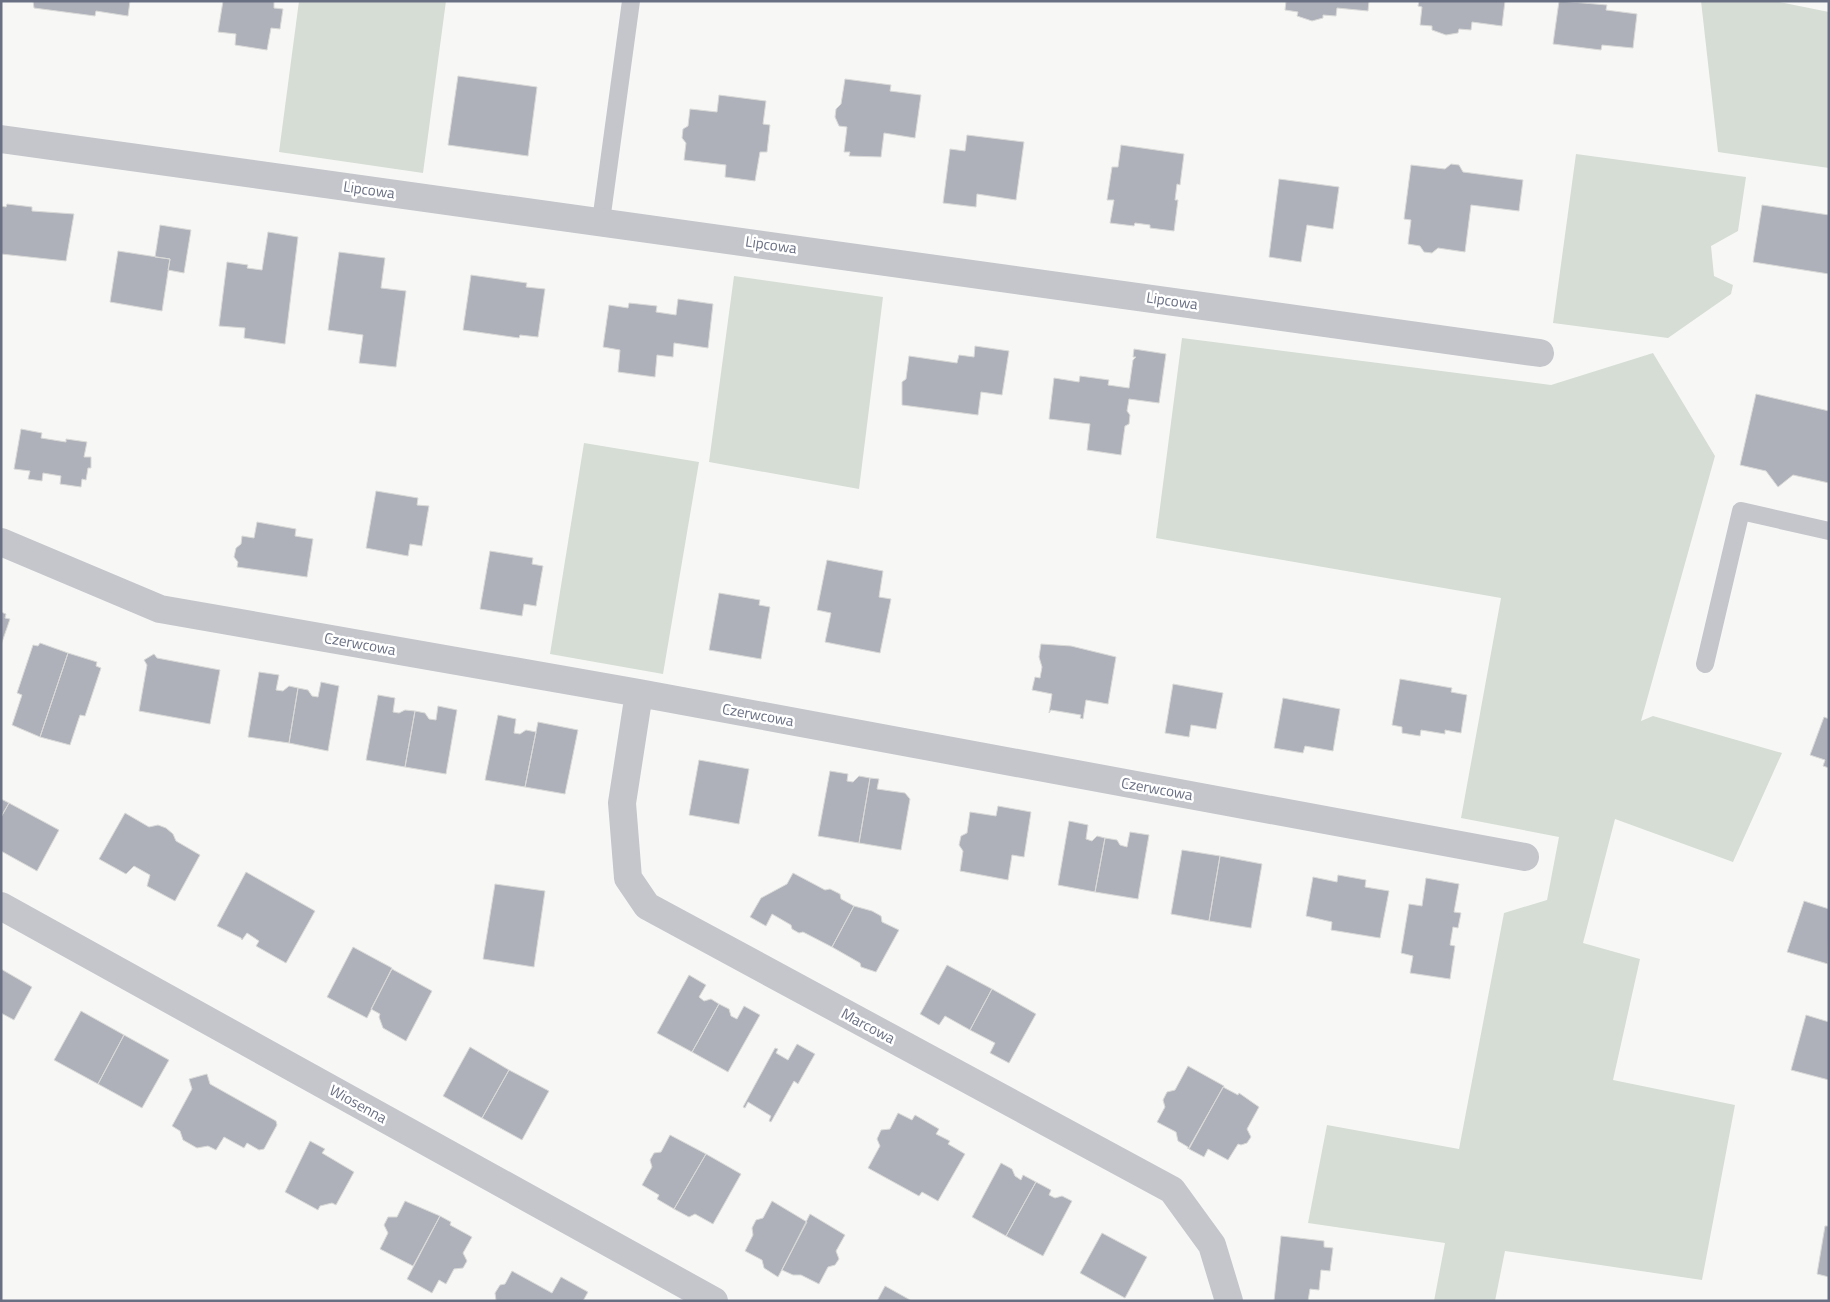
<svg xmlns="http://www.w3.org/2000/svg" width="1830" height="1302" font-family="'Titillium Web',sans-serif">
  <style>
    .green { fill: #d6ddd5 }
    .building { fill: #aeb1b9; stroke: #d9dad8 }
    .lines { fill: none; stroke-linecap: round; stroke-linejoin: round }
    .service { stroke: #c4c6cb; stroke-width: 18 }
    .minor { stroke: #c4c6cb; stroke-width: 28 }
    .labels { text-anchor: middle; stroke-width: 5; stroke-linejoin: round; paint-order: stroke }
    .street-label { font-size: 15px; fill: #6a7084; stroke: #fff }
  </style>
  <rect width="100%" height="100%" fill="#f7f8f6"/>
  <!-- green -->
  <path class="green" d="M 299,1 L 446,1 L 423,173 L 279,152 Z
    M 1701,1 L 1774,1 L 1829,12 L 1829,168 L 1718,152 Z
    M 1576,154 L 1746,177 L 1738,231 L 1711,246 L 1714,276 L 1733,285 L 1731,294 L 1668,338 L 1553,323 Z
    M 734,276 L 883,297 L 859,489 L 709,462 Z
    M 1182,338 L 1551,385 L 1653,353 L 1715,456 L 1641,721 L 1653,716 L 1782,753 L 1733,862 L 1615,819 L 1583,943 L 1640,959 L 1613,1080 L 1735,1105 L 1702,1280 L 1505,1251 L 1495,1301 L 1434,1301 L 1445,1243 L 1308,1223 L 1327,1125 L 1459,1149 L 1504,913 L 1547,900 L 1559,837 L 1461,818 L 1501,598 L 1156,538 Z
    M 584,443 L 699,462 L 663,674 L 550,654 Z"/>
  <!-- building -->
  <path class="building" d="M 33,1 L 130,1 L 128,16 L 96,11 L 95,16 L 34,8 Z
    M 223,1 L 274,1 L 274,8 L 283,9 L 280,29 L 271,28 L 267,50 L 235,45 L 236,34 L 218,32 Z
    M 1286,1 L 1369,1 L 1368,11 L 1337,8 L 1336,16 L 1323,15 L 1323,18 L 1312,21 L 1297,16 L 1298,12 L 1285,10 Z
    M 1419,1 L 1505,1 L 1502,26 L 1472,22 L 1471,30 L 1459,29 L 1458,33 L 1446,35 L 1432,30 L 1432,26 L 1420,25 L 1422,7 L 1418,6 Z
    M 1559,1 L 1607,5 L 1606,10 L 1637,14 L 1633,48 L 1602,45 L 1601,50 L 1553,44 Z
    M 458,76 L 537,87 L 528,156 L 448,145 Z
    M 845,79 L 891,85 L 890,91 L 921,95 L 915,138 L 884,133 L 881,157 L 849,156 L 850,152 L 844,152 L 847,127 L 839,126 L 835,117 L 836,109 L 841,104 Z
    M 719,95 L 766,101 L 763,124 L 770,125 L 767,152 L 760,152 L 755,181 L 725,177 L 726,165 L 684,160 L 686,143 L 682,138 L 683,129 L 688,126 L 690,109 L 717,112 Z
    M 967,135 L 1024,142 L 1016,200 L 977,194 L 976,207 L 943,203 L 950,149 L 965,151 Z
    M 1121,145 L 1184,154 L 1180,185 L 1177,184 L 1175,200 L 1178,200 L 1174,231 L 1150,228 L 1150,225 L 1135,223 L 1134,226 L 1110,223 L 1114,200 L 1107,200 L 1112,167 L 1118,167 Z
    M 1451,164 L 1459,165 L 1463,172 L 1523,180 L 1519,211 L 1471,205 L 1465,252 L 1438,248 L 1432,253 L 1424,252 L 1420,246 L 1408,244 L 1411,220 L 1404,219 L 1411,165 L 1445,169 Z
    M 1279,179 L 1339,187 L 1333,229 L 1307,225 L 1301,262 L 1269,257 Z
    M 7,204 L 32,207 L 32,211 L 74,214 L 66,261 L 1,254 L 1,206 L 6,207 Z
    M 1762,205 L 1829,215 L 1829,274 L 1753,262 Z
    M 160,225 L 191,230 L 184,273 L 168,270 L 170,259 L 155,257 Z
    M 268,232 L 298,237 L 285,344 L 244,338 L 245,328 L 219,326 L 227,262 L 248,265 L 247,268 L 262,270 Z
    M 118,251 L 170,259 L 162,311 L 110,302 Z
    M 339,252 L 385,258 L 381,288 L 406,291 L 396,367 L 359,363 L 363,335 L 328,330 Z
    M 471,275 L 527,283 L 526,287 L 545,289 L 538,337 L 520,335 L 519,338 L 463,330 Z
    M 678,299 L 713,304 L 708,348 L 674,343 L 673,357 L 657,355 L 655,377 L 618,372 L 620,350 L 603,347 L 609,305 L 628,308 L 629,303 L 657,306 L 656,312 L 676,315 Z
    M 975,346 L 1009,351 L 1002,395 L 981,392 L 978,415 L 902,405 L 902,382 L 906,379 L 909,356 L 957,363 L 959,355 L 974,357 Z
    M 1134,349 L 1166,354 L 1159,403 L 1129,399 L 1127,411 L 1130,415 L 1129,424 L 1125,426 L 1121,455 L 1087,450 L 1090,424 L 1049,419 L 1054,378 L 1079,382 L 1080,376 L 1109,380 L 1108,385 L 1129,388 L 1133,360 L 1136,357 L 1133,357 Z
    M 1756,394 L 1829,411 L 1829,483 L 1793,475 L 1778,487 L 1766,471 L 1740,465 Z
    M 21,429 L 42,433 L 41,438 L 66,442 L 66,439 L 87,442 L 84,457 L 91,457 L 91,468 L 88,468 L 86,480 L 82,479 L 81,487 L 60,484 L 61,476 L 43,473 L 42,481 L 28,479 L 30,471 L 14,469 Z
    M 376,491 L 418,498 L 417,505 L 429,506 L 422,546 L 410,544 L 408,556 L 366,548 Z
    M 257,522 L 296,529 L 295,536 L 313,539 L 307,577 L 237,567 L 238,562 L 234,557 L 236,548 L 241,544 L 242,536 L 254,538 Z
    M 490,551 L 533,558 L 532,564 L 543,566 L 536,606 L 524,604 L 522,616 L 480,609 Z
    M 827,560 L 883,571 L 879,597 L 891,599 L 880,653 L 825,642 L 831,613 L 817,610 Z
    M 719,593 L 760,600 L 759,605 L 770,607 L 761,659 L 709,650 Z
    M 1,612 L 6,614 L 5,618 L 10,619 L 1,645 Z
    M 40,643 L 68,653 L 40,737 L 12,725 L 22,695 L 17,693 L 33,645 L 38,646 Z
    M 1041,644 L 1071,646 L 1116,657 L 1108,704 L 1086,700 L 1083,719 L 1080,718 L 1081,715 L 1051,710 L 1049,713 L 1052,694 L 1032,690 L 1035,677 L 1040,678 L 1042,667 L 1039,657 Z
    M 68,653 L 97,662 L 96,666 L 101,668 L 85,716 L 80,715 L 70,745 L 40,737 Z
    M 154,654 L 157,658 L 220,670 L 210,724 L 139,711 L 147,665 L 144,660 Z
    M 259,672 L 279,675 L 276,690 L 283,691 L 289,686 L 298,688 L 289,743 L 248,737 Z
    M 1400,679 L 1452,688 L 1451,692 L 1467,695 L 1461,733 L 1445,730 L 1445,734 L 1421,730 L 1420,736 L 1402,733 L 1402,727 L 1392,725 Z
    M 321,682 L 339,686 L 328,751 L 289,743 L 298,688 L 308,690 L 312,696 L 318,697 Z
    M 1173,684 L 1223,693 L 1216,729 L 1191,725 L 1189,737 L 1165,733 Z
    M 378,695 L 395,698 L 393,712 L 399,713 L 405,710 L 415,711 L 405,767 L 366,760 Z
    M 1283,698 L 1340,709 L 1333,751 L 1305,746 L 1303,753 L 1274,748 Z
    M 438,706 L 457,710 L 446,774 L 405,767 L 415,711 L 425,713 L 429,719 L 436,720 Z
    M 498,715 L 516,719 L 514,733 L 520,734 L 526,730 L 536,732 L 525,787 L 485,780 Z
    M 1824,717 L 1829,719 L 1829,768 L 1823,766 L 1825,760 L 1810,755 Z
    M 538,722 L 578,730 L 565,794 L 525,787 Z
    M 699,760 L 749,769 L 739,824 L 689,815 Z
    M 830,771 L 848,774 L 847,781 L 853,782 L 859,776 L 870,778 L 859,843 L 818,836 Z
    M 870,778 L 879,779 L 877,789 L 905,793 L 910,799 L 901,850 L 859,843 Z
    M 1,799 L 9,803 L 1,817 Z
    M 9,803 L 59,830 L 37,871 L 1,851 L 1,817 Z
    M 998,806 L 1031,812 L 1024,857 L 1012,855 L 1008,880 L 960,871 L 963,851 L 959,845 L 961,836 L 967,833 L 970,812 L 996,816 Z
    M 125,813 L 149,827 L 158,825 L 166,828 L 173,834 L 176,841 L 200,855 L 175,901 L 147,886 L 150,875 L 134,866 L 126,874 L 99,859 Z
    M 1069,821 L 1088,825 L 1086,839 L 1092,841 L 1097,836 L 1105,838 L 1095,892 L 1058,885 Z
    M 1130,832 L 1149,835 L 1138,899 L 1095,892 L 1105,838 L 1117,840 L 1120,845 L 1127,847 Z
    M 1182,850 L 1220,856 L 1209,921 L 1171,914 Z
    M 1220,856 L 1262,864 L 1251,928 L 1209,921 Z
    M 246,872 L 315,911 L 286,963 L 256,946 L 259,941 L 247,933 L 242,940 L 241,938 L 217,926 Z
    M 793,873 L 825,890 L 830,889 L 840,894 L 841,899 L 854,906 L 832,947 L 803,932 L 799,933 L 792,929 L 791,925 L 772,914 L 766,926 L 750,917 L 761,898 L 787,884 Z
    M 1338,875 L 1366,880 L 1365,887 L 1389,891 L 1380,938 L 1331,930 L 1332,922 L 1306,916 L 1313,877 L 1337,882 Z
    M 1426,878 L 1459,884 L 1454,912 L 1461,913 L 1458,928 L 1453,927 L 1450,945 L 1455,946 L 1450,979 L 1410,973 L 1413,956 L 1401,953 L 1409,904 L 1422,906 Z
    M 495,884 L 545,891 L 534,967 L 483,959 Z
    M 1804,901 L 1829,909 L 1828,964 L 1787,952 Z
    M 854,906 L 872,911 L 881,916 L 882,922 L 899,930 L 876,972 L 861,967 L 860,963 L 832,947 Z
    M 353,947 L 392,968 L 367,1018 L 327,997 Z
    M 947,965 L 992,989 L 970,1030 L 945,1016 L 939,1025 L 920,1014 Z
    M 1,969 L 32,987 L 14,1020 L 1,1013 Z
    M 392,969 L 432,991 L 406,1041 L 383,1028 L 379,1017 L 380,1014 L 371,1009 Z
    M 689,975 L 706,985 L 699,997 L 704,1001 L 711,999 L 719,1004 L 692,1052 L 657,1033 Z
    M 992,989 L 1036,1014 L 1009,1063 L 990,1053 L 995,1043 L 970,1030 Z
    M 719,1004 L 729,1009 L 731,1016 L 737,1019 L 744,1006 L 760,1015 L 728,1072 L 692,1052 Z
    M 81,1011 L 124,1035 L 98,1084 L 54,1060 Z
    M 1806,1015 L 1829,1022 L 1829,1080 L 1791,1070 Z
    M 124,1035 L 169,1060 L 142,1108 L 98,1084 Z
    M 797,1044 L 815,1054 L 798,1084 L 794,1081 L 771,1122 L 769,1121 L 771,1116 L 748,1102 L 745,1108 L 743,1107 L 775,1048 L 778,1049 L 776,1053 L 788,1060 Z
    M 470,1047 L 509,1070 L 482,1118 L 443,1096 Z
    M 1188,1066 L 1224,1086 L 1188,1149 L 1188,1147 L 1178,1141 L 1176,1132 L 1157,1122 L 1165,1107 L 1163,1100 L 1167,1092 L 1175,1090 Z
    M 509,1070 L 549,1091 L 522,1140 L 482,1118 Z
    M 207,1074 L 210,1084 L 276,1121 L 277,1125 L 264,1149 L 259,1150 L 247,1143 L 244,1148 L 224,1137 L 216,1150 L 208,1146 L 197,1148 L 183,1140 L 180,1131 L 172,1126 L 192,1089 L 189,1079 Z
    M 1223,1087 L 1238,1095 L 1239,1093 L 1259,1107 L 1247,1129 L 1251,1137 L 1247,1143 L 1241,1145 L 1238,1144 L 1228,1160 L 1208,1149 L 1204,1157 L 1189,1149 Z
    M 898,1113 L 912,1120 L 915,1115 L 939,1129 L 936,1134 L 950,1141 L 948,1144 L 965,1154 L 938,1201 L 922,1192 L 919,1196 L 868,1168 L 880,1146 L 877,1139 L 881,1130 L 890,1129 Z
    M 670,1135 L 706,1154 L 674,1209 L 657,1199 L 659,1195 L 642,1185 L 652,1167 L 650,1160 L 654,1153 L 661,1152 Z
    M 310,1141 L 325,1149 L 322,1153 L 354,1172 L 336,1205 L 332,1203 L 320,1206 L 318,1210 L 285,1192 Z
    M 706,1154 L 741,1174 L 713,1224 L 695,1214 L 689,1217 L 674,1209 Z
    M 1001,1163 L 1012,1169 L 1015,1176 L 1021,1180 L 1023,1175 L 1036,1182 L 1006,1236 L 972,1217 Z
    M 1036,1182 L 1051,1190 L 1049,1195 L 1055,1198 L 1062,1196 L 1072,1201 L 1043,1256 L 1006,1236 Z
    M 405,1201 L 440,1216 L 413,1266 L 380,1249 L 388,1233 L 384,1225 L 388,1217 L 397,1217 Z
    M 772,1201 L 807,1222 L 778,1277 L 764,1268 L 762,1260 L 745,1251 L 753,1235 L 752,1228 L 756,1220 L 763,1218 Z
    M 810,1214 L 845,1235 L 836,1251 L 839,1259 L 835,1265 L 828,1267 L 819,1284 L 801,1275 L 793,1275 L 782,1270 Z
    M 440,1216 L 451,1222 L 450,1225 L 472,1237 L 463,1253 L 467,1261 L 463,1268 L 454,1269 L 446,1284 L 439,1280 L 432,1293 L 407,1279 Z
    M 1825,1226 L 1829,1226 L 1829,1277 L 1817,1274 Z
    M 1102,1233 L 1147,1257 L 1125,1298 L 1080,1273 Z
    M 1281,1236 L 1324,1241 L 1324,1247 L 1333,1248 L 1330,1271 L 1321,1270 L 1319,1290 L 1310,1289 L 1308,1301 L 1274,1301 Z
    M 512,1271 L 552,1293 L 561,1277 L 588,1292 L 583,1301 L 496,1301 L 495,1293 L 500,1285 L 505,1284 Z
    M 885,1286 L 912,1301 L 877,1301 Z"/>
  <g class="lines">
    <!-- service -->
    <path class="service" d="M 601,221 L 631,1
      M 1705,664 L 1741,511 L 1829,531"/>
    <!-- minor -->
    <path class="minor" d="M 1,139 L 1540,353
      M 1,542 L 160,609 L 639,693 L 1525,857
      M 639,693 L 622,803 L 628,878 L 647,906 L 1172,1190 L 1212,1245 L 1229,1301
      M 1,906 L 714,1301"/>
  </g>
  <g class="labels">
    <!-- street labels -->
    <g class="street-label">
      <text transform="translate(369 190) rotate(8)" y="5">Lipcowa</text>
      <text transform="translate(771 245) rotate(8)" y="5">Lipcowa</text>
      <text transform="translate(1172 301) rotate(8)" y="5">Lipcowa</text>
      <text transform="translate(360 644) rotate(10)" y="5">Czerwcowa</text>
      <text transform="translate(758 715) rotate(10)" y="5">Czerwcowa</text>
      <text transform="translate(1157 789) rotate(10)" y="5">Czerwcowa</text>
      <text transform="translate(868 1026) rotate(28)" y="5">Marcowa</text>
      <text transform="translate(358 1104) rotate(29)" y="5">Wiosenna</text>
    </g>
  </g>
  <!-- border -->
  <rect width="1830" height="1302" fill="none" stroke="#6a7084" stroke-width="5"/>
</svg>
